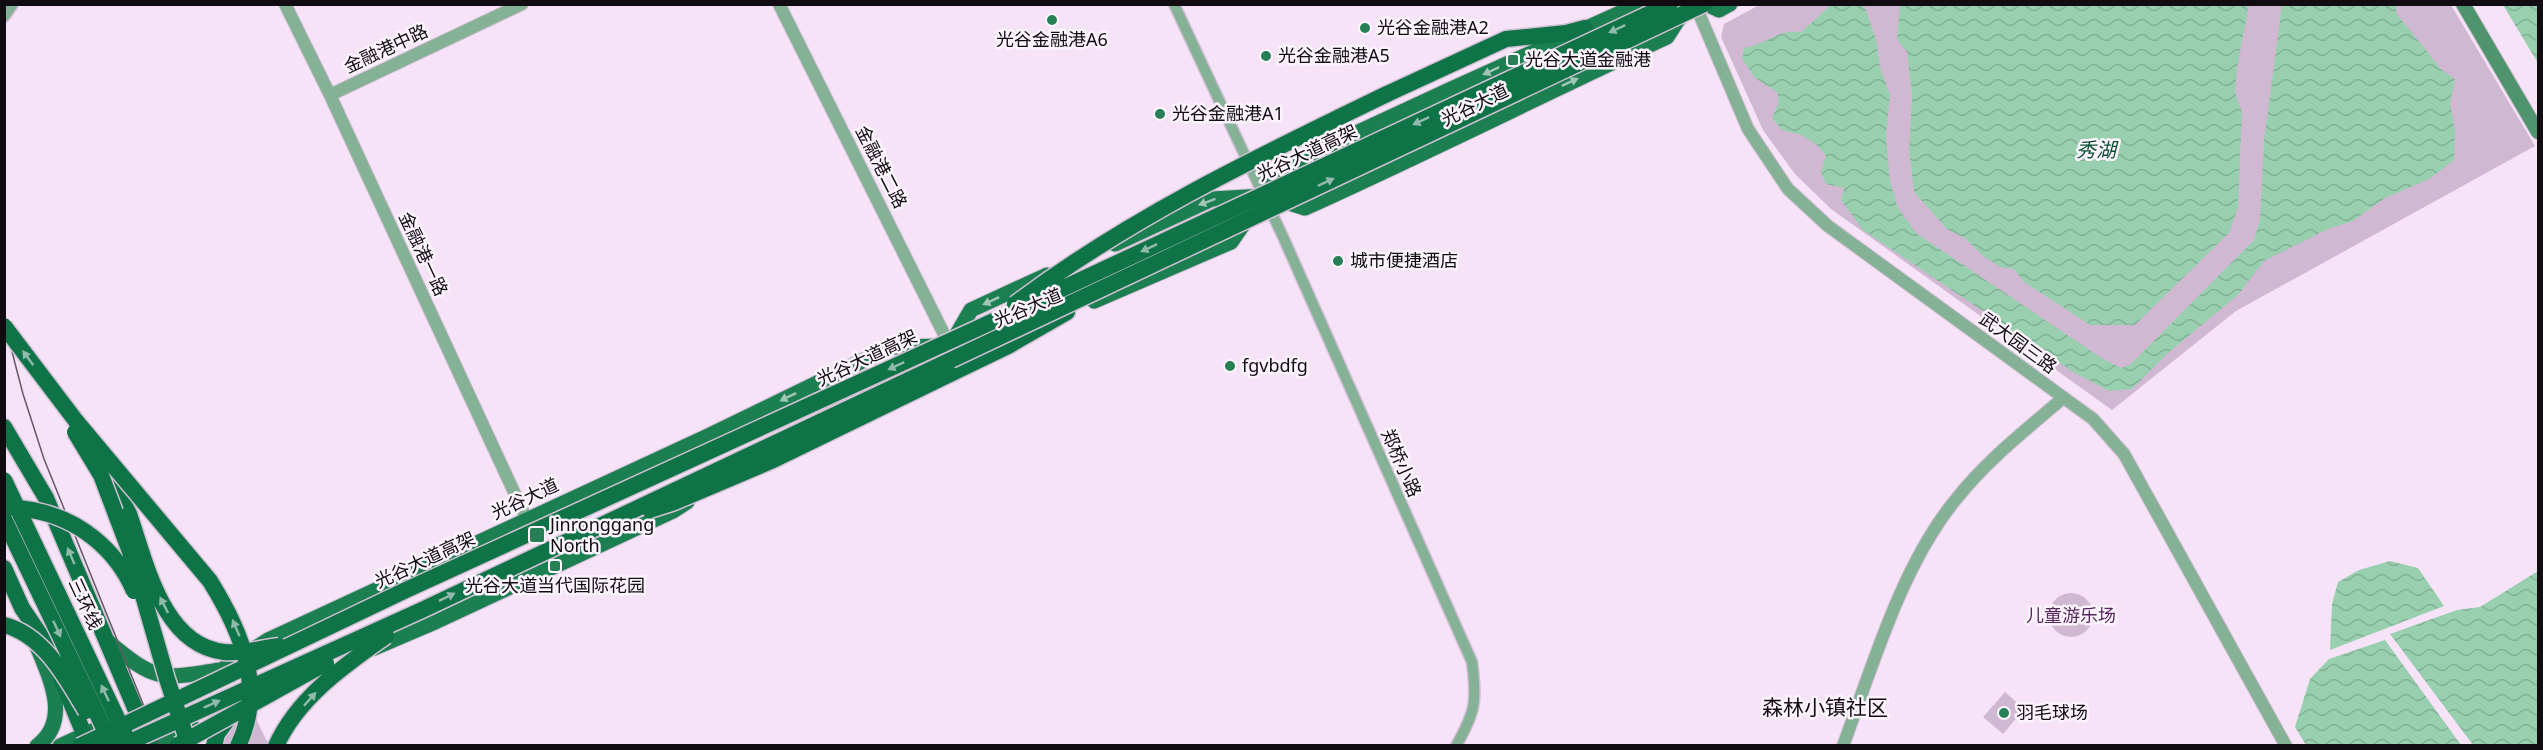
<svg xmlns="http://www.w3.org/2000/svg" width="2543" height="750" font-family="'Noto Sans','Noto Sans SC',sans-serif">
  <style>
    .park { fill: #d0b8d3 }
    .water { fill: url(#water-waves) }
    .lines { fill: none; stroke-linecap: round; stroke-linejoin: round }
    .minor-casing { stroke: #d1c0d3; stroke-width: 13 }
    .tertiary-casing { stroke: #d1c0d3; stroke-width: 14 }
    .secondary-casing { stroke: #d1c0d3; stroke-width: 16 }
    .primary-casing { stroke: #d1c0d3; stroke-width: 17 }
    .trunk-casing { stroke: #d1c0d3; stroke-width: 19 }
    .minor { stroke: #85b196; stroke-width: 10 }
    .tertiary { stroke: #85b196; stroke-width: 12 }
    .secondary { stroke: #50946e; stroke-width: 14 }
    .primary { stroke: #1b7f51; stroke-width: 15 }
    .trunk { stroke: #0e7448; stroke-width: 16 }
    .tram { stroke: #635965; stroke-width: 1.5 }
    .trunk-bridge-casing { stroke: #d1c0d3; stroke-width: 19; stroke-linecap: butt }
    .trunk-bridge { stroke: #0e7448; stroke-width: 16 }
    .oneway { fill: #91baac }
    .oneway2 { fill: #a2c5b8 }
    .poi-dot { fill: #278055; stroke: #fcf4fd; stroke-width: 2 }
    .labels { text-anchor: middle; stroke-width: 5; stroke-linejoin: round; paint-order: stroke }
    .poi-label { font-size: 18px; fill: #110b12; stroke: #fcf4fd; text-anchor: start }
    .street-label { font-size: 18px; fill: #110b12; stroke: #fcf4fd }
    .park-label { font-size: 18px; fill: #56275d; stroke: #fcf4fd }
    .water-label { font-size: 20px; font-style: italic; fill: #094e30; stroke: #fcf4fd }
    .quarter-label { font-size: 21px; fill: #110b12; stroke: #fcf4fd }
  </style>
  <defs>
    <pattern id="water-waves" width="16" height="10" patternUnits="userSpaceOnUse" patternTransform="scale(1.5)"><rect width="16" height="10" fill="#98cfae"/><path d="M0 5q4-4 8 0t8 0" fill="none" stroke="#82b095"/></pattern>
  </defs>
  <rect width="100%" height="100%" fill="#f6e3f8"/>
  <!-- park -->
  <path class="park" d="M 1761,4 L 2451,5 L 2535,146 L 2236,311 L 2112,410 L 1831,209 L 1795,174 L 1763,130 L 1721,37 L 1724,24 Z
    M2049 615a22 22 0 1 1 44 0a22 22 0 1 1-44 0Z
    M 2005,692 L 2024,709 L 2003,734 L 1983,717 Z
    M 252,711 L 269,745 L 220,746 L 222,734 Z"/>
  <!-- water -->
  <path class="water" d="M 1832,4 L 1861,5 L 1865,8 L 1876,39 L 1880,67 L 1890,95 L 1886,136 L 1890,181 L 1898,208 L 1916,233 L 2103,359 L 2121,368 L 2130,365 L 2254,240 L 2260,219 L 2264,141 L 2282,5 L 2396,5 L 2396,13 L 2442,70 L 2455,79 L 2450,103 L 2455,131 L 2454,160 L 2429,179 L 2385,198 L 2353,221 L 2328,229 L 2264,261 L 2238,295 L 2168,353 L 2132,389 L 2109,391 L 2073,372 L 1863,230 L 1841,200 L 1844,188 L 1826,184 L 1821,172 L 1826,156 L 1816,144 L 1801,135 L 1782,130 L 1772,118 L 1779,102 L 1777,92 L 1755,78 L 1742,59 L 1744,48 C 1767,45 1777,28 1801,32 Z
    M 1900,5 L 2249,5 L 2237,68 L 2235,92 L 2242,112 L 2238,207 L 2229,233 L 2135,325 L 2090,325 L 2024,282 L 2014,269 L 2000,267 L 1982,255 L 1966,239 L 1947,229 L 1914,192 L 1909,149 L 1912,96 L 1907,52 L 1897,39 Z
    M 2503,5 L 2538,5 L 2538,63 Z
    M 2390,561 L 2418,568 L 2444,606 L 2330,650 L 2332,604 L 2338,582 L 2359,570 Z
    M 2538,571 L 2538,744 L 2473,745 L 2390,634 L 2457,610 L 2480,607 Z
    M 2385,640 L 2461,745 L 2306,745 L 2295,727 L 2310,679 L 2329,659 Z"/>
  <g class="lines">
    <defs>
      <path id="minor" d="M 1174,4 L 1284,239 L 1472,662 C 1477,701 1476,711 1456,746
        M 4,17 L 13,4"/>
      <path id="tertiary" d="M 285,4 L 330,95 L 527,520
        M 779,4 L 950,346
        M 1695,4 L 1748,129 L 1788,189 L 1828,226 L 2093,419 L 2124,454 L 2286,746
        M 330,95 L 522,4
        M 1843,746 C 1873,665 1902,564 1957,498 C 1987,460 2027,429 2063,398"/>
      <path id="secondary" d="M 2463,4 L 2538,132"/>
      <path id="primary" d="M 1706,4 L 1719,10 L 1730,4
        M 1280,200 L 1305,208 C 1427,153 1546,93 1667,37 L 1683,12
        M 1115,244 L 1212,199 L 1264,196 L 1285,166 L 1449,90 L 1640,4
        M 1094,301 L 1231,242 L 1247,219
        M 106,640 C 158,684 162,679 226,669
        M 36,644 C 49,676 72,720 37,746
        M 374,648 L 435,622 L 673,511 L 687,502
        M 217,673 L 268,640 L 708,436 L 891,347 L 950,346 L 971,310 L 1047,275
        M 60,746 L 114,721
        M 152,746 L 193,728"/>
      <path id="trunk" d="M 1387,94 L 1506,39 L 1566,33 L 1585,28
        M 950,374 L 1008,346 L 1067,312
        M 4,427 L 46,498 L 151,746
        M 99,456 L 129,514
        M 4,568 L 22,608 L 45,642 L 51,655
        M 62,681 L 89,746
        M 214,746 L 217,734 L 231,715"/>
    </defs>
    <!-- minor casing -->
    <use href="#minor" class="minor-casing"/>
    <!-- tertiary casing -->
    <use href="#tertiary" class="tertiary-casing"/>
    <!-- secondary casing -->
    <use href="#secondary" class="secondary-casing"/>
    <!-- primary casing -->
    <use href="#primary" class="primary-casing"/>
    <!-- trunk casing -->
    <use href="#trunk" class="trunk-casing"/>
    <!-- minor -->
    <use href="#minor" class="minor"/>
    <!-- tertiary -->
    <use href="#tertiary" class="tertiary"/>
    <!-- secondary -->
    <use href="#secondary" class="secondary"/>
    <!-- primary -->
    <use href="#primary" class="primary"/>
    <!-- trunk -->
    <use href="#trunk" class="trunk"/>
    <!-- tram -->
    <path class="tram" d="M 4,321 L 23,394 L 44,459 L 160,746"/>
    <defs>
      <path id="trunk-bridge" d="M 1015,304 C 1129,218 1259,156 1387,94
        M 4,326 L 76,421 L 210,581 C 241,631 266,688 238,746
        M 75,432 L 101,475 L 132,557 L 167,679 L 189,746
        M 4,480 L 126,737
        M 4,507 C 14,506 23,509 32,510 C 78,518 116,549 134,591
        M 650,510 L 672,503 L 771,461 L 950,374
        M 129,514 C 146,562 162,645 224,652 C 242,654 262,648 279,646
        M 4,519 L 111,743
        M 4,625 C 44,635 66,678 86,711
        M 178,745 L 326,663
        M 80,746 L 406,590 L 987,324 L 1670,4
        M 121,746 L 422,610 L 1704,4
        M 276,746 C 298,697 344,666 386,636"/>
    </defs>
    <!-- trunk-bridge casing -->
    <use href="#trunk-bridge" class="trunk-bridge-casing"/>
    <!-- trunk-bridge -->
    <use href="#trunk-bridge" class="trunk-bridge"/>
  </g>
  <!-- one-way arrows -->
  <defs><path id="oneway-solid" d="M-6-.8H1V-3.2L6.5 0L1 3.2V.8H-6Z" transform="scale(1.5)"/></defs>
  <g class="oneway">
    <use href="#oneway-solid" transform="translate(1617 29) rotate(155)"/>
    <use href="#oneway-solid" transform="translate(1421 121) rotate(155)"/>
    <use href="#oneway-solid" transform="translate(1326 182) rotate(-25)"/>
    <use href="#oneway-solid" transform="translate(1149 248) rotate(155)"/>
    <use href="#oneway-solid" transform="translate(28 358) rotate(-126)"/>
    <use href="#oneway-solid" transform="translate(896 366) rotate(155)"/>
    <use href="#oneway-solid" transform="translate(71 556) rotate(-113)"/>
    <use href="#oneway-solid" transform="translate(447 597) rotate(-26)"/>
    <use href="#oneway-solid" transform="translate(164 605) rotate(-117)"/>
    <use href="#oneway-solid" transform="translate(236 628) rotate(-113)"/>
    <use href="#oneway-solid" transform="translate(57 629) rotate(65)"/>
    <use href="#oneway-solid" transform="translate(105 693) rotate(-115)"/>
    <use href="#oneway-solid" transform="translate(310 699) rotate(-48)"/>
    <use href="#oneway-solid" transform="translate(212 704) rotate(-24)"/>
  </g>
  <g class="oneway2">
    <use href="#oneway-solid" transform="translate(1491 71) rotate(155)"/>
    <use href="#oneway-solid" transform="translate(1570 82) rotate(-25)"/>
    <use href="#oneway-solid" transform="translate(1207 202) rotate(160)"/>
    <use href="#oneway-solid" transform="translate(991 301) rotate(155)"/>
    <use href="#oneway-solid" transform="translate(788 397) rotate(154)"/>
  </g>
  <!-- markers -->
  <g class="poi-dot">
    <circle cx="1052" cy="20" r="6"/>
    <circle cx="1365" cy="28" r="6"/>
    <circle cx="1266" cy="56" r="6"/>
    <rect x="1507" y="54" width="12" height="12" rx="3"/>
    <circle cx="1160" cy="114" r="6"/>
    <circle cx="1338" cy="261" r="6"/>
    <circle cx="1230" cy="366" r="6"/>
    <rect x="529" y="527" width="16" height="16" rx="3"/>
    <rect x="549" y="560" width="12" height="12" rx="3"/>
    <circle cx="2004" cy="713" r="6"/>
  </g>
  <g class="labels">
    <!-- poi labels -->
    <g class="poi-label">
      <text x="1377" y="34">光谷金融港A2</text>
      <text x="1052" y="46" text-anchor="middle">光谷金融港A6</text>
      <text x="1278" y="62">光谷金融港A5</text>
      <text x="1525" y="66">光谷大道金融港</text>
      <text x="1172" y="120">光谷金融港A1</text>
      <text x="1350" y="267">城市便捷酒店</text>
      <text x="1242" y="372">fgvbdfg</text>
      <text x="550" y="531">Jinronggang<tspan x="550" dy="21">North</tspan></text>
      <text x="555" y="592" text-anchor="middle">光谷大道当代国际花园</text>
      <text x="2016" y="719">羽毛球场</text>
    </g>
    <!-- street labels -->
    <g class="street-label">
      <text transform="translate(386 49) rotate(-25)" y="6">金融港中路</text>
      <text transform="translate(1475 105) rotate(-26)" y="6">光谷大道</text>
      <text transform="translate(1307 153) rotate(-25)" y="6">光谷大道高架</text>
      <text transform="translate(881 167) rotate(63)" y="6">金融港二路</text>
      <text transform="translate(423 254) rotate(65)" y="6">金融港一路</text>
      <text transform="translate(1028 308) rotate(-23)" y="6">光谷大道</text>
      <text transform="translate(2018 343) rotate(36)" y="6">武大园三路</text>
      <text transform="translate(867 358) rotate(-25)" y="6">光谷大道高架</text>
      <text transform="translate(1401 463) rotate(66)" y="6">郑桥小路</text>
      <text transform="translate(525 499) rotate(-25)" y="6">光谷大道</text>
      <text transform="translate(425 560) rotate(-25)" y="6">光谷大道高架</text>
      <text transform="translate(85 604) rotate(65)" y="6">三环线</text>
    </g>
    <!-- park labels -->
    <g class="park-label">
      <text x="2071" y="622">儿童游乐场</text>
    </g>
    <!-- water labels -->
    <g class="water-label">
      <text x="2096" y="157">秀湖</text>
    </g>
    <!-- quarter labels -->
    <g class="quarter-label">
      <text x="1825" y="715">森林小镇社区</text>
    </g>
  </g>
  <!-- border -->
  <rect width="2543" height="750" fill="none" stroke="#110b12" stroke-width="12"/>
</svg>
